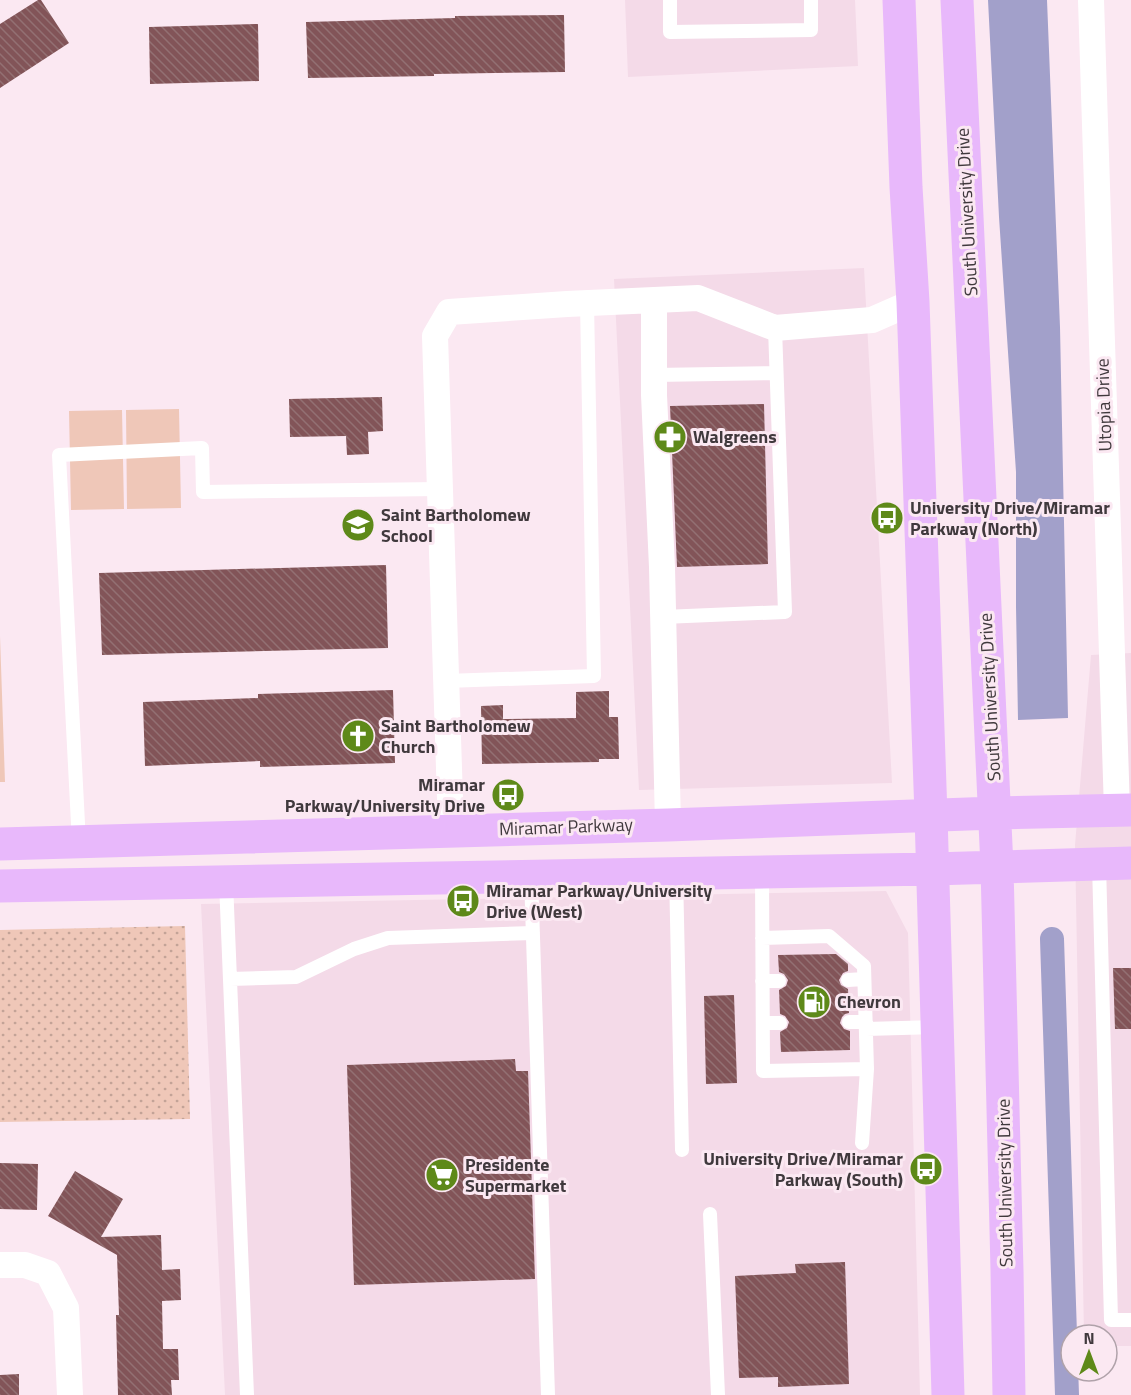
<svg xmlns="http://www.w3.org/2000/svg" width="1131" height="1395" font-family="'Titillium Web',sans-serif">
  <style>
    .built { fill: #f4dae8 }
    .green { fill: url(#green-dots) }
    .pitch { fill: #efc7b8 }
    .water { fill: #a2a0ca }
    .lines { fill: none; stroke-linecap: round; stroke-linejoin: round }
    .canal { stroke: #a2a0ca; stroke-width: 24 }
    .building { fill: url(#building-back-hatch) }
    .service { stroke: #fff; stroke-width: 14 }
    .minor { stroke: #fff; stroke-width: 26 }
    .primary { stroke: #e8b8fb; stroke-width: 33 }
    .labels { text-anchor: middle; stroke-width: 6; stroke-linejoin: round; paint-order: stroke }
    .street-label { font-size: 18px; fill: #40393d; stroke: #fbe8f2 }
    .poi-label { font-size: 18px; font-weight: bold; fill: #40393d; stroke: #fbe8f2; text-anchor: start }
  </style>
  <defs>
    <pattern id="green-dots" width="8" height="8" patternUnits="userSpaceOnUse" patternTransform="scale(1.5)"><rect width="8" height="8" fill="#efc7b8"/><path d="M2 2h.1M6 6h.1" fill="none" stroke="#c3a397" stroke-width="1.8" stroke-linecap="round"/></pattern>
    <pattern id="building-back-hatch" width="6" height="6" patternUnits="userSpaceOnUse" patternTransform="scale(1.5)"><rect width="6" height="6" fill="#825458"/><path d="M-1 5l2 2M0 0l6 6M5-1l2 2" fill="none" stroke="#937073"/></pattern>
  </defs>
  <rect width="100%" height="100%" fill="#fbe8f2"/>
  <!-- built -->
  <path class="built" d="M 625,0 L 855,0 L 858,66 L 628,77 Z
    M 864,268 L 892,783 L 639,790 L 614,279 Z
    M 1131,653 L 1131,1346 L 1107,1346 L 1107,1335 L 1084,1335 L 1075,845 L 1091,655 Z
    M 886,891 L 908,933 L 920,1395 L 225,1395 L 201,904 Z"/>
  <!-- green -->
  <path class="green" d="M 185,926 L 190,1119 L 0,1122 L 0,930 Z"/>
  <!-- pitch -->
  <path class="pitch" d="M 179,409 L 181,508 L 127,509 L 126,410 Z
    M 122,410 L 124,509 L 71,510 L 69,411 Z
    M 0,636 L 5,782 L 0,782 Z"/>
  <!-- water -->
  <path class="water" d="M 988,0 L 1047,0 L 1060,327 L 1068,718 L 1018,720 L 1016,607 L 1016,472 L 999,217 Z"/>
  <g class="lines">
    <!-- canal -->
    <path class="canal" d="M 1052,939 L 1067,1395"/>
  </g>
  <!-- building -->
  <path class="building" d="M 38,0 L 41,0 L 69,43 L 0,88 L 0,24 Z
    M 564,15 L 565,72 L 434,74 L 434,76 L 308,78 L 306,22 L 455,18 L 455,16 Z
    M 258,24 L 259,81 L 150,84 L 149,27 Z
    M 382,397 L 383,431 L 368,432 L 369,454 L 347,455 L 346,436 L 290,437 L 289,399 Z
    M 764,404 L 768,564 L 677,567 L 670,406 Z
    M 386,565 L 388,648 L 102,655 L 99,573 Z
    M 393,690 L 395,763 L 260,767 L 260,761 L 145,766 L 143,702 L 258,698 L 258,694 Z
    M 609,691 L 609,717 L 618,717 L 619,759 L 599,759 L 599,762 L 482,764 L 481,706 L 503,705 L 503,719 L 576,718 L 576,692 Z
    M 836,954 L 848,964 L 848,971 L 843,973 L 839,980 L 841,985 L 848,989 L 849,1013 L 845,1014 L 842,1017 L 840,1023 L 844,1029 L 850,1031 L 850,1050 L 781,1052 L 780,1032 L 787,1028 L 789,1022 L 785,1016 L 780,1014 L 779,990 L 786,986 L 788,980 L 784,974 L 779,972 L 778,955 Z
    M 1113,968 L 1131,968 L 1131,1029 L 1115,1029 Z
    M 734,995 L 737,1083 L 706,1084 L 704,996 Z
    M 515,1059 L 516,1071 L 528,1071 L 535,1279 L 354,1285 L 347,1065 Z
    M 0,1163 L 38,1164 L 37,1210 L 0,1209 Z
    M 75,1171 L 123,1199 L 101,1237 L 161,1235 L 162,1270 L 180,1269 L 181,1300 L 162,1301 L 163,1349 L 178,1349 L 179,1380 L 171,1380 L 172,1395 L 118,1395 L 116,1315 L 119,1315 L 117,1255 L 48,1216 Z
    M 845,1262 L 849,1384 L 778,1387 L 778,1377 L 739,1378 L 735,1276 L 796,1273 L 795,1264 Z
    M 19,1374 L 19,1395 L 0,1395 L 0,1375 Z"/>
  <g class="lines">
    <!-- service -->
    <path class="service" d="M 670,0 L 670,32 L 811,30 L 811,0
      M 654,375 L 776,373
      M 663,617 L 785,612 L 775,328
      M 446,681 L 594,676 L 587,303
      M 79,843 L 59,455 L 202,448 L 203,492 L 440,489
      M 1099,864 L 1111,1320 L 1131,1320
      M 762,872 L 763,1071 L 867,1069
      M 676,873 L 682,1150
      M 531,876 L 548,1395
      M 226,882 L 247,1395
      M 762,938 L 829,936 L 864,966 L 867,1069 L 862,1143
      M 230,979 L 296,977 L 354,949 L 388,938 L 533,933
      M 848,980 L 864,979
      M 762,981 L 779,981
      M 849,1022 L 866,1022
      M 763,1023 L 780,1023
      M 866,1029 L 937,1027
      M 710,1214 L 718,1395"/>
    <!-- minor -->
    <path class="minor" d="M 1091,0 L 1117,810
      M 654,300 L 654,395 L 662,567 L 668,825
      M 451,830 L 435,336 L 449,312 L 567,304 L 698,298 L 775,328 L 872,320 L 913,302
      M 0,1265 L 25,1265 L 48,1273 L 66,1308 L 70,1395"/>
    <!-- primary -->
    <path class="primary" d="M 899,0 L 906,187 L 913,302 L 931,815 L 948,1395
      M 957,0 L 997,867 L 1007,1270 L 1009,1395
      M 0,844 L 668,825 L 995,813 L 1131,810
      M 0,886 L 932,869 L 1131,863"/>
  </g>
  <!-- icons -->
  <defs>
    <symbol id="pharmacy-disc" viewBox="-11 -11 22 22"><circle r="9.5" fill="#5e8919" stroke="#fbe8f2"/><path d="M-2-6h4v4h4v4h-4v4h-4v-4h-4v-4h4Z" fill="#fff"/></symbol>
    <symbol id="bus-disc" viewBox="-11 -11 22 22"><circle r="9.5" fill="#5e8919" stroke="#fbe8f2"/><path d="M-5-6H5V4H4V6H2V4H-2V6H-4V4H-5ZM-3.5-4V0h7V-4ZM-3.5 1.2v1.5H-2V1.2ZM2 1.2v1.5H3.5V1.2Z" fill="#fff"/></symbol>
    <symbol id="school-disc" viewBox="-11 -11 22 22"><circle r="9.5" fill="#5e8919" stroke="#fbe8f2"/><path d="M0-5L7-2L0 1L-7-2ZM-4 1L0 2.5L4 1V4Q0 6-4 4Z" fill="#fff"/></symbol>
    <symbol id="church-disc" viewBox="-11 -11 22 22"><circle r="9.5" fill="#5e8919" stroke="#fbe8f2"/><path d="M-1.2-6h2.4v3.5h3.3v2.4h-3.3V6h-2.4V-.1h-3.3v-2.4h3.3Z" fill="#fff"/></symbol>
    <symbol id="fuel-disc" viewBox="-11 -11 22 22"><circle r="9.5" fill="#5e8919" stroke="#fbe8f2"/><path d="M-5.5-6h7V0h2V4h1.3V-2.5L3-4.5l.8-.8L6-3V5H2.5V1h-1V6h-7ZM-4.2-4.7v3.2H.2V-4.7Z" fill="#fff"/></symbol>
    <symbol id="supermarket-disc" viewBox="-11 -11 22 22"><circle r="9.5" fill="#5e8919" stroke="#fbe8f2"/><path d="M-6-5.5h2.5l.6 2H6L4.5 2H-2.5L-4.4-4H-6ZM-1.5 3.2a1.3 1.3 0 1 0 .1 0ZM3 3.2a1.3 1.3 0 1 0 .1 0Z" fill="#fff"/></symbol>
  </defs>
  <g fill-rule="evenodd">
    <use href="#pharmacy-disc" x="651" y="418" width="38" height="38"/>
    <use href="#bus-disc" x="868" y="499" width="38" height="38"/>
    <use href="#school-disc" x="339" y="506" width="38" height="38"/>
    <use href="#church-disc" x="339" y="717" width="38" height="38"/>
    <use href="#bus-disc" x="489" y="776" width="38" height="38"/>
    <use href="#bus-disc" x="444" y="882" width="38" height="38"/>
    <use href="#fuel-disc" x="795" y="983" width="38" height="38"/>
    <use href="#bus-disc" x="907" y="1150" width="38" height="38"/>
    <use href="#supermarket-disc" x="423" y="1156" width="38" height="38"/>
  </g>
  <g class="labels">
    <!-- street labels -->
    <g class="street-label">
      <text transform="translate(967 212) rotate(-93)" y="6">South University Drive</text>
      <text transform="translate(1104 405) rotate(-92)" y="6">Utopia Drive</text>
      <text transform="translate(990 697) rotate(-93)" y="6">South University Drive</text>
      <text transform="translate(566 827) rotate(-2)" y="6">Miramar Parkway</text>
      <text transform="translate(1005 1183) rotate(-91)" y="6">South University Drive</text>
    </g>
    <!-- poi labels -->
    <g class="poi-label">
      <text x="693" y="443">Walgreens</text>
      <text x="910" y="514">University Drive/Miramar<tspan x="910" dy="21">Parkway (North)</tspan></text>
      <text x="381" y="521">Saint Bartholomew<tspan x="381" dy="21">School</tspan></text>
      <text x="381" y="732">Saint Bartholomew<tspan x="381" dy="21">Church</tspan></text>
      <text x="485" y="791" text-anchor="end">Miramar<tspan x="485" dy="21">Parkway/University Drive</tspan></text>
      <text x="486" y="897">Miramar Parkway/University<tspan x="486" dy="21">Drive (West)</tspan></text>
      <text x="837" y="1008">Chevron</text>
      <text x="903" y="1165" text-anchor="end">University Drive/Miramar<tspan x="903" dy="21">Parkway (South)</tspan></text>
      <text x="465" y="1171">Presidente<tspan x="465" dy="21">Supermarket</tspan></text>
    </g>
  </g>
  <!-- north arrow -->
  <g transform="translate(1089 1353)"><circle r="28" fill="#fbe8f2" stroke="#b0a2aa" stroke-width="1.5"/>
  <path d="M0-4.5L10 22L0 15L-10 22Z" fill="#5e8919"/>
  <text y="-9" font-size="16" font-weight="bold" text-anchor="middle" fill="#40393d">N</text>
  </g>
</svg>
